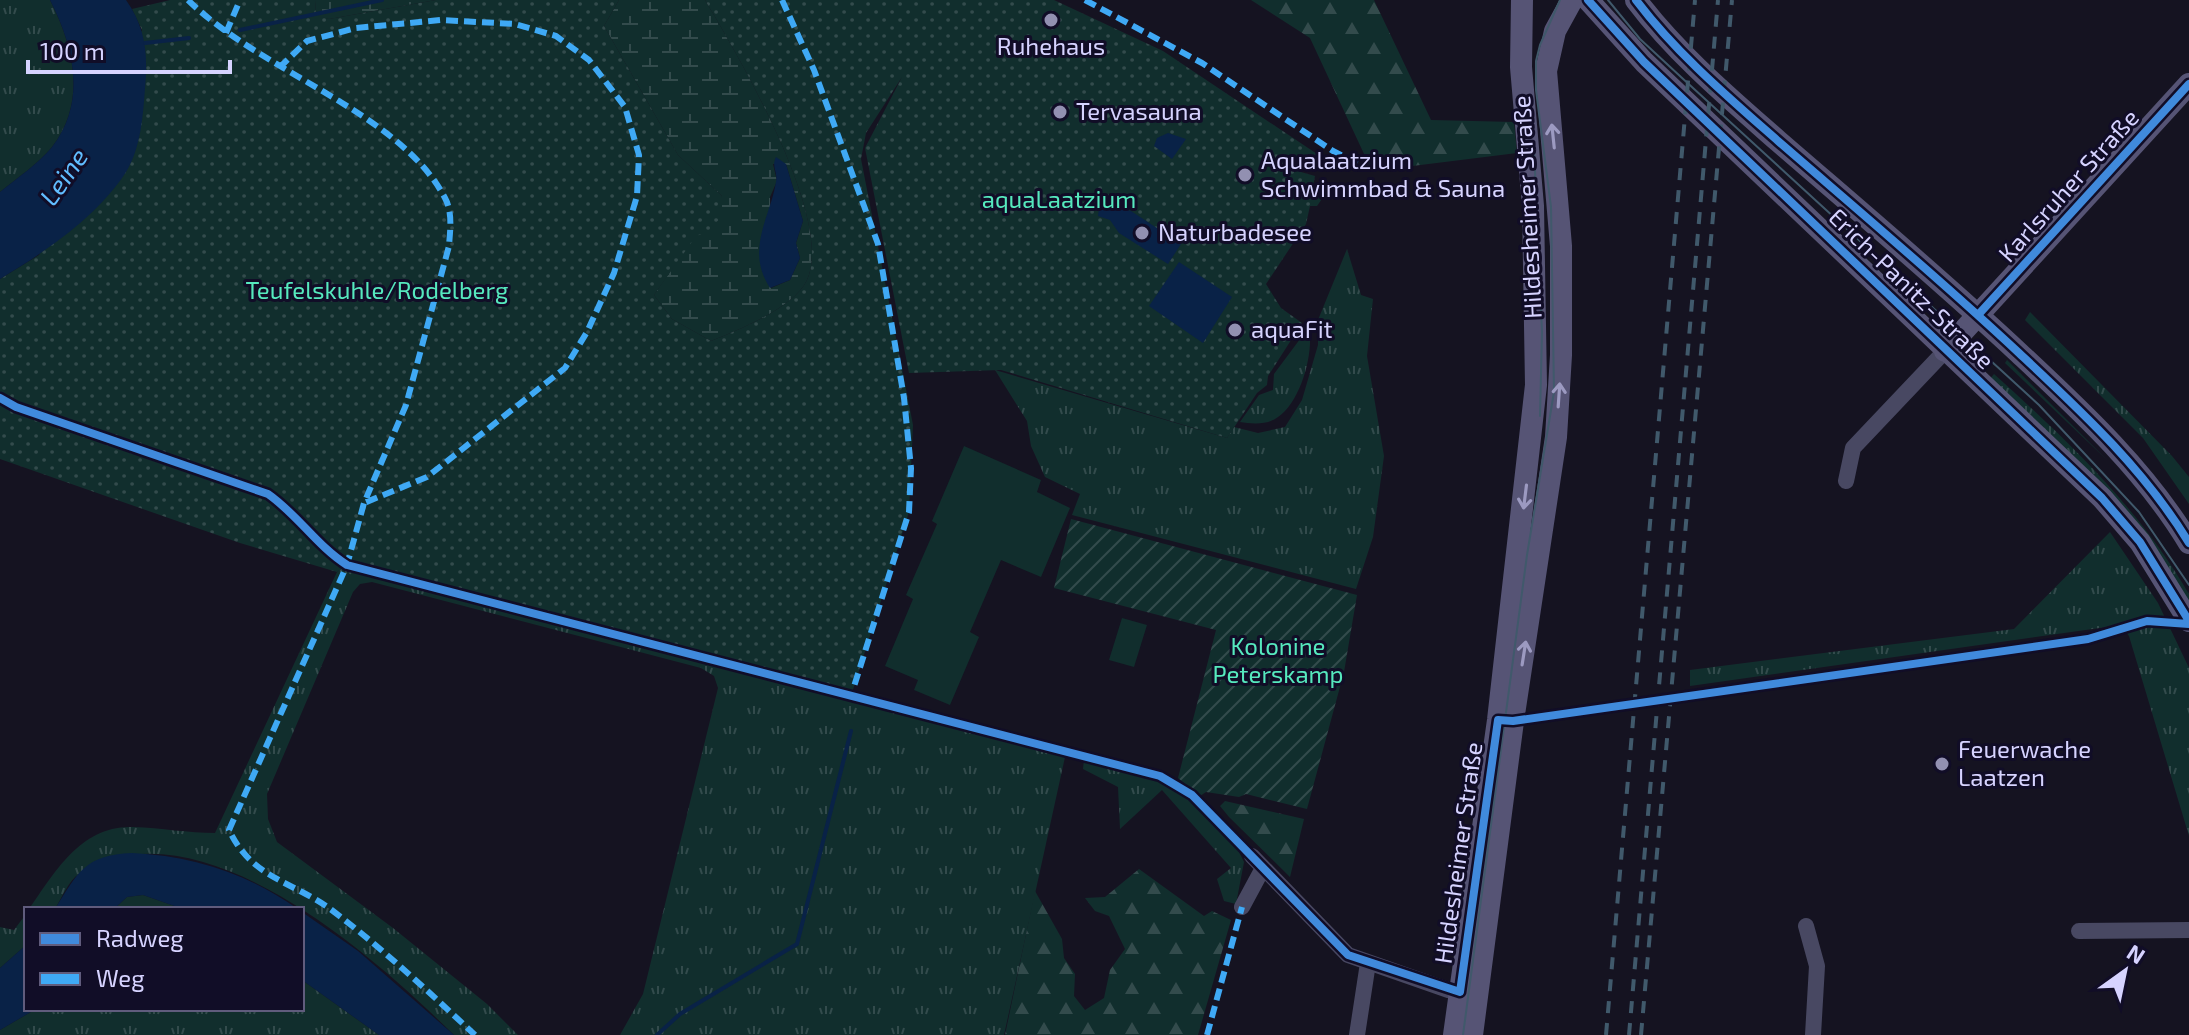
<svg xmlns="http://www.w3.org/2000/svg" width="2189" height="1035" font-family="'Exo 2',sans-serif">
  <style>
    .grass { fill: url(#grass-tufts) }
    .forest { fill: url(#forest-firs) }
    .wetland { fill: url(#wetland-marsh); fill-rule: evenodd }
    .park { fill: url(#park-dots) }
    .garden { fill: url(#garden-furrows) }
    .pitch { fill: #112e2d }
    .water { fill: #092247 }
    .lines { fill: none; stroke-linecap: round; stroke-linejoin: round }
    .stream { stroke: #092247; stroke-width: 4 }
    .street { stroke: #484862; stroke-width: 16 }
    .secondary { stroke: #565475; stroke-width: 22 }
    .tram { stroke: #40596b; stroke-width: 2 }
    .rail { stroke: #40596b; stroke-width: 4; stroke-dasharray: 12 10; stroke-linecap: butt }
    .quiet { stroke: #3fa9f5; stroke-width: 6; stroke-dasharray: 12 6; stroke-linecap: butt }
    .cycleway-casing { stroke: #110d27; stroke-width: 13 }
    .cycleway { stroke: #408adc; stroke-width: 8 }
    .oneway { stroke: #9c9ac1 }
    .poi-dot { fill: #9290b1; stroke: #110d27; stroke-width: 3 }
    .labels { text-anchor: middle; stroke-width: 6; stroke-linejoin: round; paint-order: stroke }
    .poi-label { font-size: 24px; fill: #d6d3ff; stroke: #110d27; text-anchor: start }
    .street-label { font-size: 24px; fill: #d6d3ff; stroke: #110d27 }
    .park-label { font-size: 24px; fill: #56e9be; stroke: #110d27 }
    .water-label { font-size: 26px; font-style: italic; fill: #61bdff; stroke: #110d27 }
  </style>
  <defs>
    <pattern id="grass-tufts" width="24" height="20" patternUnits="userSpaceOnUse" patternTransform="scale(2)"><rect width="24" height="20" fill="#112e2d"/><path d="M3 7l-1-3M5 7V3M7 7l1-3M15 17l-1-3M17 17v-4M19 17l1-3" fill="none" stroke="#334b4c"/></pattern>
    <pattern id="forest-firs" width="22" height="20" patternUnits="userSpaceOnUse" patternTransform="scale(2)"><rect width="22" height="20" fill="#112e2d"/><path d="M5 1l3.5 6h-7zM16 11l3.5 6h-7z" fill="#334b4c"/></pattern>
    <pattern id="wetland-marsh" width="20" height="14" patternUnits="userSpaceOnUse" patternTransform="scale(2)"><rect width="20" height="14" fill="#112e2d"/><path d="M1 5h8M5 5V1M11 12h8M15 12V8" fill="none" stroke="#334b4c"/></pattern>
    <pattern id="park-dots" width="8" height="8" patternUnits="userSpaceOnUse" patternTransform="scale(2)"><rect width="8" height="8" fill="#112e2d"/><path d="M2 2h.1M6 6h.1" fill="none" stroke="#334b4c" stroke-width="1.8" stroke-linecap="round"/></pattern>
    <pattern id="garden-furrows" width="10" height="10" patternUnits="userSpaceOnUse" patternTransform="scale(2)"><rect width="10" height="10" fill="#112e2d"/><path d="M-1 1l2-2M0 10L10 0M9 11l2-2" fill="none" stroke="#334b4c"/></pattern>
  </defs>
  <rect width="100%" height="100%" fill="#151321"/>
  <!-- grass -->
  <path class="grass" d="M 0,0 L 50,0 C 74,47 87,102 52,147 C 38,164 17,178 0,192 Z
    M 1347,249 L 1361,295 L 1373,299 L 1367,356 L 1384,456 L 1373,537 L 1356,589 L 1072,515 L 1080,494 L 1045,477 L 1031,446 L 1027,421 L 995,370 L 1227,438 L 1234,427 L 1258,433 L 1285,427 L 1302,400 L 1318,345 L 1318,320 Z
    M 2030,312 L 2172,456 L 2189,477 L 2189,504 L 2143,438 L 2025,320 Z
    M 1309,327 C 1314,353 1301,401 1278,417 C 1267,425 1253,424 1240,422 L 1259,395 L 1273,390 L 1274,374 Z
    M 2007,360 L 2107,460 L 2005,363 Z
    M 1994,374 C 2068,441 2138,507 2189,594 L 2189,604 L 1988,381 Z
    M 2110,532 L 2158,603 L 2189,668 L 2189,836 L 2129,636 L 2121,625 L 1690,686 L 1690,670 L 2014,629 Z
    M 347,565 L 724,668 L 1065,757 L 1004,1035 L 620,1035 L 643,994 L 718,688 L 714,676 L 701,668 L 372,582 L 360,584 L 353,592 L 267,794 L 268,819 L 277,842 L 393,928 L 487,1004 L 518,1035 L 454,1035 C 374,956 197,798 79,874 C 69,880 61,899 55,909 L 29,909 C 55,872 81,825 133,827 C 161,828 188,833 215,833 L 337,572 Z
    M 1084,760 L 1161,782 L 1188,798 L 1238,850 L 1244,862 L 1236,904 L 1224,901 L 1217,879 L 1231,868 L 1162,790 L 1120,829 L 1118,787 L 1083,769 Z
    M 143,895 L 183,909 L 114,909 L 127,897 Z
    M 26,914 L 26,945 L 0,968 L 0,927 L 14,930 Z
    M 302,980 L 379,1035 L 0,1035 L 0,1030 L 36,1009 L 302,1009 Z"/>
  <!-- forest -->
  <path class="forest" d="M 1251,0 L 1374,0 L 1431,120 L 1514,122 L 1517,153 L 1372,171 L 1310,38 Z
    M 1225,801 L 1304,819 L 1290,877 L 1229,817 L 1220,806 Z
    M 1139,869 L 1204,916 L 1212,911 L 1231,920 L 1198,1035 L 1005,1035 L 1035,891 L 1062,939 L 1064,958 L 1075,974 L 1074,996 L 1085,1010 L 1104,998 L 1110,970 L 1125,949 L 1109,916 L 1095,911 L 1085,898 L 1105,897 Z"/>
  <!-- wetland -->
  <path class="wetland" d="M 315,0 L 436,0 L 329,19 L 316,16 Z
    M 619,0 L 705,0 C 738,55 835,220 807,280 C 794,308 738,330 711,341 L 672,319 L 654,295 L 722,196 L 678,155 L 604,26 ZM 773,164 L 786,164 L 803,221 L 796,243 L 800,258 L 790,280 L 771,288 L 770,197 L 777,181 Z"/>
  <!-- park -->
  <path class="park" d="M 170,0 L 315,0 L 316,15 L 329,19 L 436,0 L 619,0 L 604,26 L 678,155 L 722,196 L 716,229 L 696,236 L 654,295 L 672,319 L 711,341 C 738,330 794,308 807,280 C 835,220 738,55 705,0 L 1054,0 L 1163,51 L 1329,162 L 1321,172 L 1306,163 L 1301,172 L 1315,176 L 1312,191 L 1326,193 L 1317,206 L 1310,206 L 1306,224 L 1266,284 L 1281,308 L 1302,323 L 1268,376 L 1267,385 L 1257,393 L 1227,438 L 1001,370 L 909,373 L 865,148 L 902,77 L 866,133 L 861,159 L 913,425 L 909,512 L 851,696 L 347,565 L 337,572 L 240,543 L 0,459 L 0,279 L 39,255 L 142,30 L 132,9 Z"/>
  <!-- garden -->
  <path class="garden" d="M 1071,519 L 1357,595 L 1344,672 L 1307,809 L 1246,794 L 1239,797 L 1206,792 L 1200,796 L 1178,778 L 1216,630 L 1054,588 Z"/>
  <!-- pitch -->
  <path class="pitch" d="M 964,446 L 1041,480 L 1037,492 L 1070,508 L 1041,577 L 1001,560 L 970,632 L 979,637 L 950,705 L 914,690 L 918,680 L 885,666 L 913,599 L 906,595 L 937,524 L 932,521 Z
    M 1122,618 L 1147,625 L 1134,667 L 1109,660 Z"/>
  <!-- water -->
  <path class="water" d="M 50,0 L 126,0 C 146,28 148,55 145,88 C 143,115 141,148 126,172 C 97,217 45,252 0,279 L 0,192 C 17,178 38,164 52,147 C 87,102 74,47 50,0 Z
    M 1168,133 L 1186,139 L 1172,159 L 1154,146 L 1157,138 Z
    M 776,157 L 786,164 L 803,221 L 796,243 L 800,258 L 790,280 L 770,288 C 745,250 770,218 776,182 C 778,172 771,167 776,157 Z
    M 1100,203 L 1131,211 L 1181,244 L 1168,264 L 1119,233 L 1110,220 L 1098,216 Z
    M 1179,262 L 1232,297 L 1203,343 L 1149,306 Z
    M 132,853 C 194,856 246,873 298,909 L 183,909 L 143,895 L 127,897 L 114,909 L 55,909 C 78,872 85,855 132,853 Z
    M 302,912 L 358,951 L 454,1035 L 379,1035 L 302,980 Z
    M 26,945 L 26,1009 L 36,1009 L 0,1030 L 0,968 Z"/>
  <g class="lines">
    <!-- stream -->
    <path class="stream" d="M 240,30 L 382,0
      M 145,43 L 189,38
      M 657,1035 L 680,1014 L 797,944 L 851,731"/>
    <!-- street -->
    <path class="street" d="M 1846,481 L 1853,448 L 1945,351
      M 1252,856 L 1348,955 L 1448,990 L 1468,993
      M 1242,907 L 1263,868
      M 1806,926 L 1817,966 L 1813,1035
      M 2079,931 L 2189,930
      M 1357,1035 L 1368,963"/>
    <!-- secondary -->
    <path class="secondary" d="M 1588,0 L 1644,62 L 2102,498 L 2140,542 L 2189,621
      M 1636,0 C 1676,53 1728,97 1778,141 C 1859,211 1941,280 2019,353 C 2081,411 2145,470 2189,543
      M 1945,351 L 2189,84
      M 1454,1035 L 1498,720 L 1536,385 L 1533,206 L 1521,67 L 1522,0
      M 1472,1035 L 1513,721 L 1556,437 L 1561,355 L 1561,246 L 1546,71 L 1555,31 L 1572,0"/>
    <!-- tram -->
    <path class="tram" d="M 1608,0 L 1640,39 L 1681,77 L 2039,405 L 2139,512 L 2189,585
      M 1534,148 L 1542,332 L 1540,416
      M 1463,1035 L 1527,555 L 1554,392 L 1551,207 L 1536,90 L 1536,61 L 1540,45 L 1560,0"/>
    <!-- rail -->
    <path class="rail" d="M 1606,1035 L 1695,0
      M 1629,1035 L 1718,0
      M 1641,1035 L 1732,0"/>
    <!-- quiet -->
    <path class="quiet" d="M 188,0 C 261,72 400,112 445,198 C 453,213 450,231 449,246 L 406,405 L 364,503 L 347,565 L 229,830 C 252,879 293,881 333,911 C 383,949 429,992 475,1035
      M 782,0 L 814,70 L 878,244 L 904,398 L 911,468 L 909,512 L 851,696
      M 1085,0 L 1202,63 L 1333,151 L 1361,165
      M 226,33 L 240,0
      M 279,68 L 307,41 L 356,28 L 441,20 L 515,24 L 556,36 L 589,60 L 625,107 L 639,155 L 637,196 L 614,273 L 587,332 L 565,368 L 427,477 L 364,503
      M 1207,1035 L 1242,907"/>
    <defs>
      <path id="cycleway" d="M 1588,0 L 1644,62 L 2102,498 L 2140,542 L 2189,621
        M 1636,0 C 1676,53 1728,97 1778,141 C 1859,211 1941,280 2019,353 C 2081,411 2145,470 2189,543
        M 1978,315 L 2189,84
        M 0,398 L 16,407 L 268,494 C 298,515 317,546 347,565 L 1160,776 L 1192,795 L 1348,955 L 1460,992 L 1498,720 L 1513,721 L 2088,639 L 2147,621 L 2189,624"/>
    </defs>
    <!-- cycleway casing -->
    <use href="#cycleway" class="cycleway-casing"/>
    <!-- cycleway -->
    <use href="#cycleway" class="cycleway"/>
  </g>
  <!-- one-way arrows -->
  <defs><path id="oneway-shaft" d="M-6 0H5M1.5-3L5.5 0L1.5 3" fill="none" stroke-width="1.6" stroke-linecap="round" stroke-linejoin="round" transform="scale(2)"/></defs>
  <g class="oneway">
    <use href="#oneway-shaft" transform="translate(1553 136) rotate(-96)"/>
    <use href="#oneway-shaft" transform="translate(1559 395) rotate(-86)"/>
    <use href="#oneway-shaft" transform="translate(1525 497) rotate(97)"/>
    <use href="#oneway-shaft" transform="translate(1524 653) rotate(-81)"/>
  </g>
  <!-- markers -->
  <g class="poi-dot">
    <circle cx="1051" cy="20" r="8"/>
    <circle cx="1060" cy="112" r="8"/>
    <circle cx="1245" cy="175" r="8"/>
    <circle cx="1142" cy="233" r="8"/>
    <circle cx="1235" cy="330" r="8"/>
    <circle cx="1942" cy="764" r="8"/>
  </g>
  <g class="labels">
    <!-- poi labels -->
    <g class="poi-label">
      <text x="1051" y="55" text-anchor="middle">Ruhehaus</text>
      <text x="1076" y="120">Tervasauna</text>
      <text x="1261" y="169">Aqualaatzium<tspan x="1261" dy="28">Schwimmbad &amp; Sauna</tspan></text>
      <text x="1158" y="241">Naturbadesee</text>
      <text x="1251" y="338">aquaFit</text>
      <text x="1958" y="758">Feuerwache<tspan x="1958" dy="28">Laatzen</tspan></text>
    </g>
    <!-- street labels -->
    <g class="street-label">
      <text transform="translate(2069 186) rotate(-48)" y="8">Karlsruher Straße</text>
      <text transform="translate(1528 207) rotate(-93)" y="8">Hildesheimer Straße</text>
      <text transform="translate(1911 289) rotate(44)" y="8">Erich-Panitz-Straße</text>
      <text transform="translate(1459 853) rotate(-82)" y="8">Hildesheimer Straße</text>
    </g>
    <!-- park labels -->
    <g class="park-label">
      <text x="1059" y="208">aquaLaatzium</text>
      <text x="377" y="299">Teufelskuhle/Rodelberg</text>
      <text x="1278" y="655">Kolonine<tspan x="1278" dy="28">Peterskamp</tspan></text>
    </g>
    <!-- water labels -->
    <g class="water-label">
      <text transform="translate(64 177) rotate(-55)" y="9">Leine</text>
    </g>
  </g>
  <!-- legend -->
  <rect x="24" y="907" width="280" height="104" fill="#110d27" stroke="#605c7d" stroke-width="2"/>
  <rect x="40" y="933" width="40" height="12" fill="#408adc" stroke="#605c7d" stroke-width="2"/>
  <text x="96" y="947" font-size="24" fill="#d6d3ff">Radweg</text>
  <rect x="40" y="973" width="40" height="12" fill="#3fa9f5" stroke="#605c7d" stroke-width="2"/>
  <text x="96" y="987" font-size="24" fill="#d6d3ff">Weg</text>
  <!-- north arrow -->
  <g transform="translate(2125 971) rotate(33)" stroke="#110d27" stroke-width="6" paint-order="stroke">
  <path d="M0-6L14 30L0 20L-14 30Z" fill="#d6d3ff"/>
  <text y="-12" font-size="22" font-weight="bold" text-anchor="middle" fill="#d6d3ff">N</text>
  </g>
  <!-- scale -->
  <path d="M28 60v12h202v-12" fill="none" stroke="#d6d3ff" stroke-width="4"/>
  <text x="40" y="60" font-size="24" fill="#d6d3ff" stroke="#110d27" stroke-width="6" paint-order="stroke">100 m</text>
</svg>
